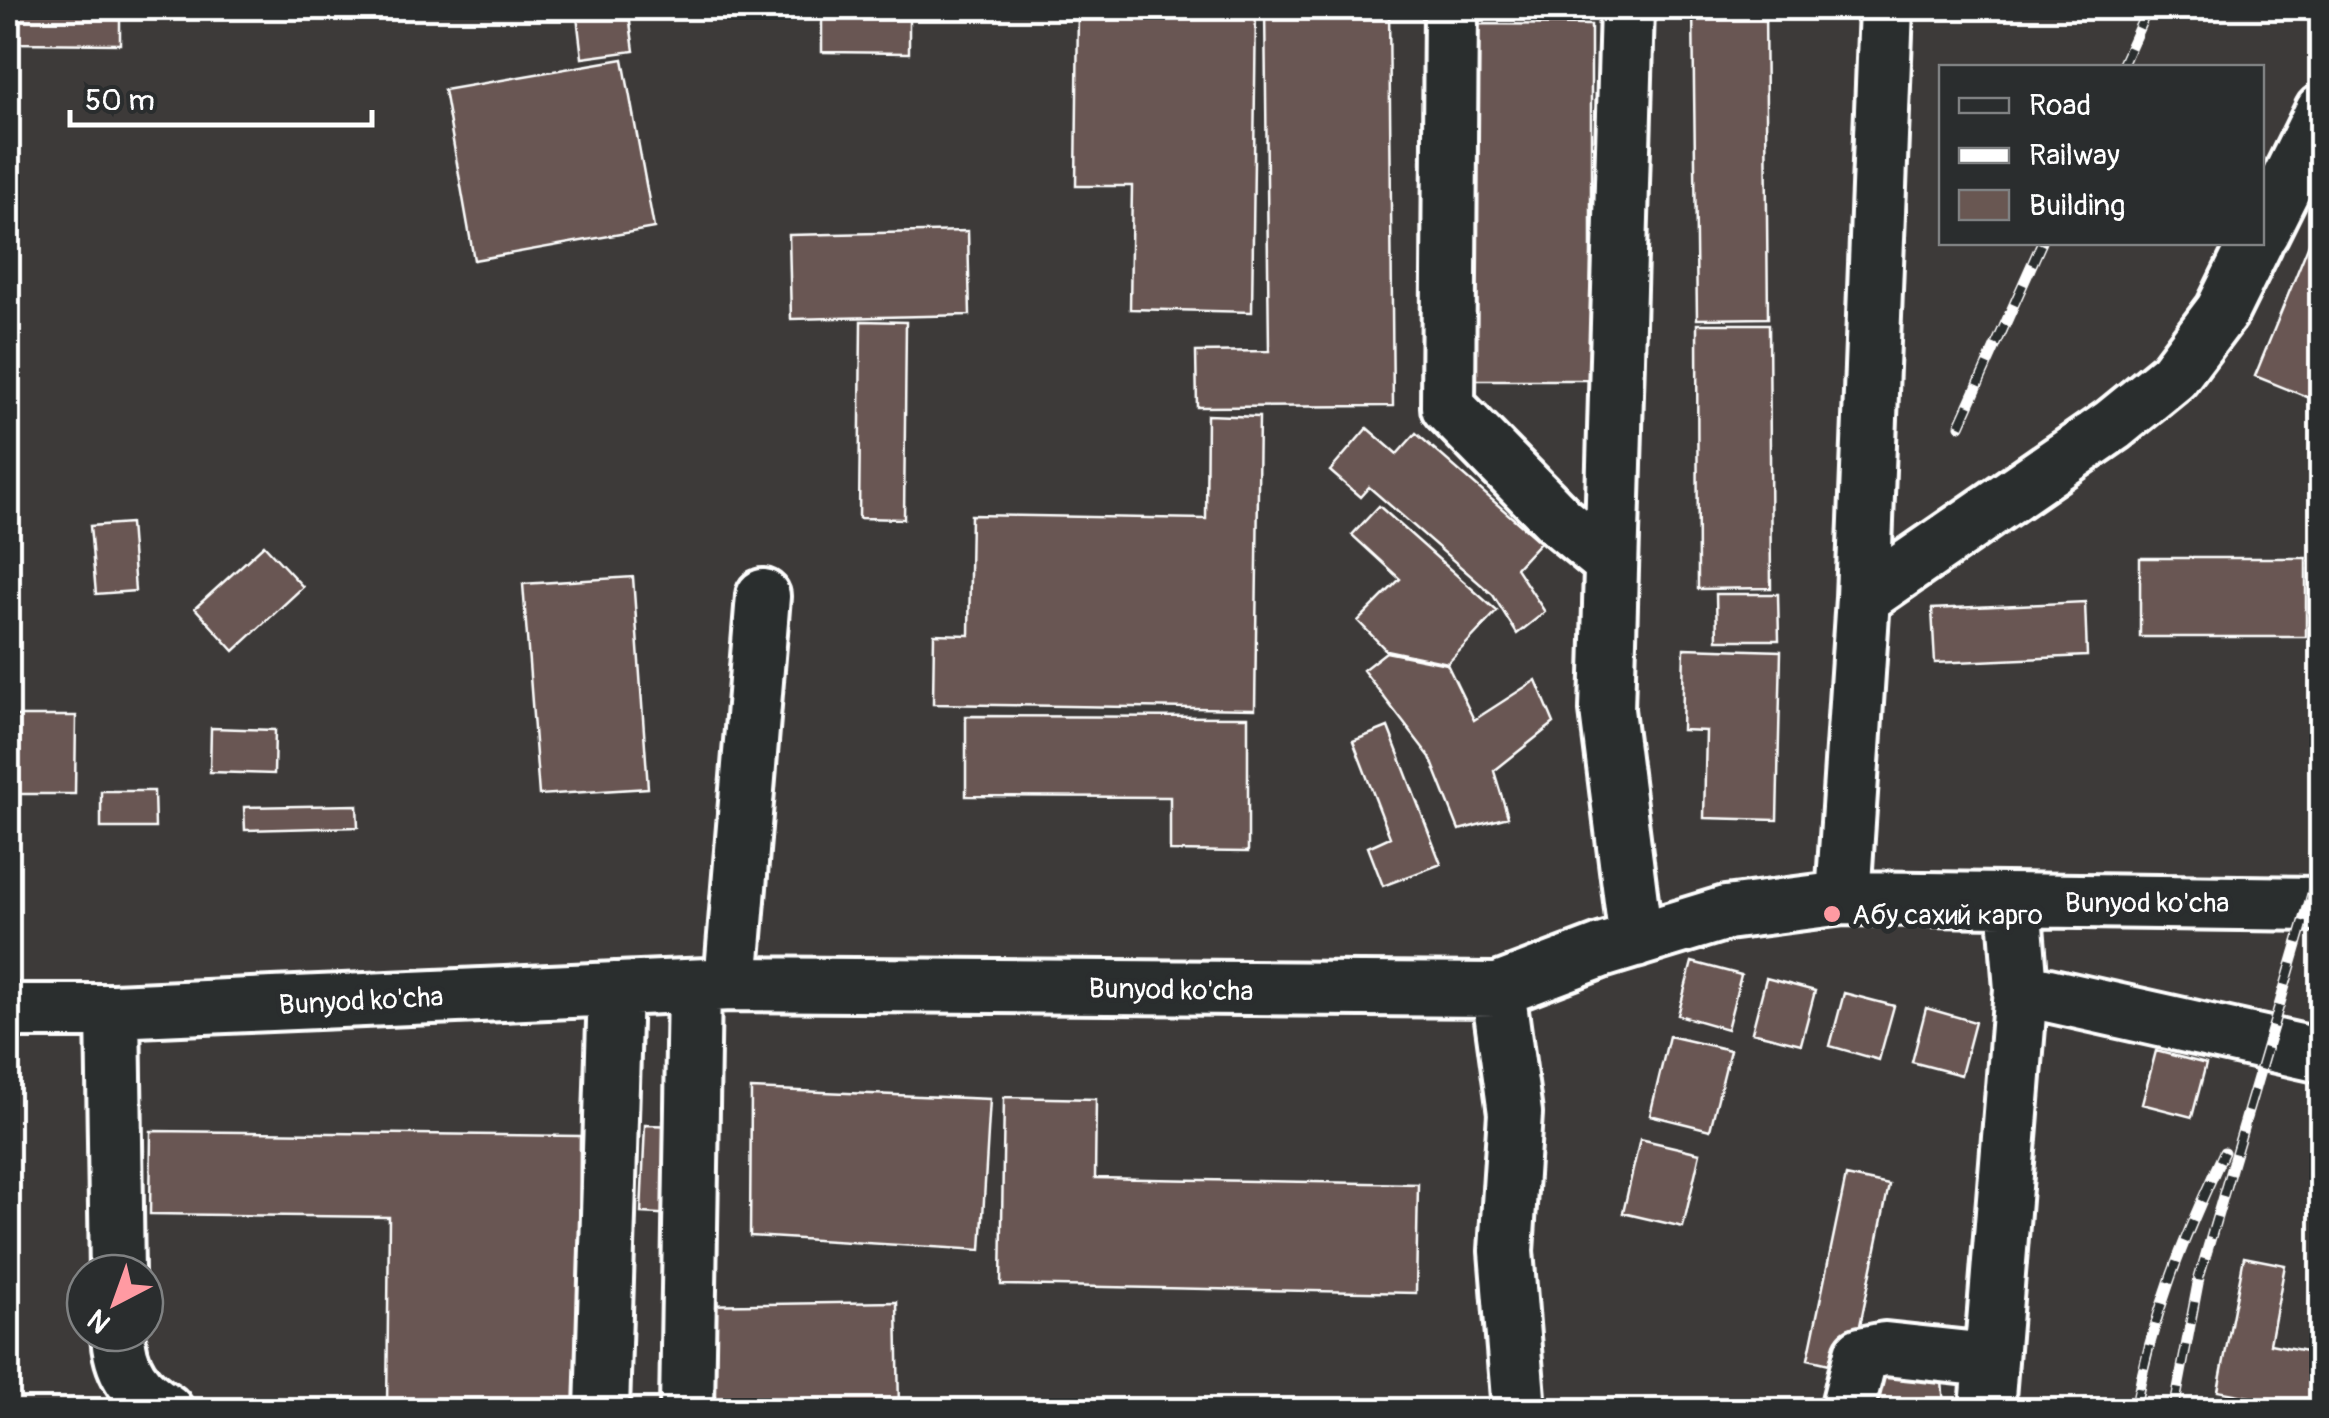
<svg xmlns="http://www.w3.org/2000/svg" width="2329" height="1418" font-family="Pangolin,sans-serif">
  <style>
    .building { fill: #695752; stroke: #fff; stroke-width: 2.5 }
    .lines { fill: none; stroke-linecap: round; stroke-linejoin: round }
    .minor-casing { stroke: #fff; stroke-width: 60 }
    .minor { stroke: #2a2d2e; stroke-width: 52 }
    .rail-casing { stroke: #fff; stroke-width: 11 }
    .rail { stroke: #2a2d2e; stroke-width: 8; stroke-dasharray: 22; stroke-linecap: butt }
    .poi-dot { fill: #ff9aa2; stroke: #2a2d2e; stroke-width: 4 }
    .labels { text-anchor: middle; stroke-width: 10; stroke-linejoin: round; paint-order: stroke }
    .street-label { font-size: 28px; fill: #fff; stroke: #2a2d2e }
    .poi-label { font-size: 28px; fill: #fff; stroke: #2a2d2e; text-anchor: start }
  </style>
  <rect width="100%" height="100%" fill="#3d3a39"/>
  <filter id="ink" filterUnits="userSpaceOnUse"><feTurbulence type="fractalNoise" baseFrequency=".01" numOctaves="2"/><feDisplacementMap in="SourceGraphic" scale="20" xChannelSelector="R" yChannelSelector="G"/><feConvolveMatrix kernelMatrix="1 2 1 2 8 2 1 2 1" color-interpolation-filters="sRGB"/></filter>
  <g filter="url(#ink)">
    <!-- building -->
    <path class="building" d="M 8,8 L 120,8 L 120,44 L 8,43 Z
      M 576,8 L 628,8 L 634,51 L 582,58 Z
      M 822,8 L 909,8 L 909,53 L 822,52 Z
      M 1078,8 L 1256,8 L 1252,312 L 1130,309 L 1132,186 L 1076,186 Z
      M 1265,8 L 1389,8 L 1393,406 L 1197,407 L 1196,352 L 1269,351 Z
      M 1693,8 L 1765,8 L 1768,318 L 1697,319 Z
      M 1469,24 L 1591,25 L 1591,380 L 1468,380 Z
      M 623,59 L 654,228 L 474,260 L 444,90 Z
      M 2322,212 L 2322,403 L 2255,376 Z
      M 968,231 L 970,315 L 791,319 L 789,235 Z
      M 861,321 L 906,322 L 904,519 L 859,518 Z
      M 1697,324 L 1769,324 L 1771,588 L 1698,589 Z
      M 1207,415 L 1259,417 L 1255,709 L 933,704 L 934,634 L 969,635 L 971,515 L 1206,519 Z
      M 1367,428 L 1397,454 L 1416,433 L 1540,542 L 1516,568 L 1545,612 L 1517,634 L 1493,595 L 1369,487 L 1360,497 L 1330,471 Z
      M 1379,506 L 1497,611 L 1448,663 L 1386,650 L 1358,621 L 1400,579 L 1352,535 Z
      M 130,523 L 135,591 L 96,594 L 90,526 Z
      M 264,545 L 303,587 L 234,651 L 195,608 Z
      M 2140,558 L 2306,558 L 2306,637 L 2140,637 Z
      M 633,577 L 648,788 L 539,795 L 523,584 Z
      M 1716,594 L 1778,594 L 1779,640 L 1717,640 Z
      M 2085,602 L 2087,656 L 1935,663 L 1932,609 Z
      M 1684,648 L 1781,651 L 1777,820 L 1704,818 L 1706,731 L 1682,730 Z
      M 1386,652 L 1447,664 L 1474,720 L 1536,680 L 1554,723 L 1494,771 L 1508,817 L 1459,830 L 1430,757 L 1363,670 Z
      M 8,716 L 76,716 L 75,794 L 8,794 Z
      M 966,716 L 1248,717 L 1248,852 L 1170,851 L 1170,797 L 966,796 Z
      M 1388,727 L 1441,864 L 1383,886 L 1368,847 L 1390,837 L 1353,741 Z
      M 211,728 L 275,730 L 274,774 L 210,772 Z
      M 101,791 L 154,791 L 155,828 L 101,828 Z
      M 357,805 L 358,827 L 245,830 L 244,807 Z
      M 1692,962 L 1741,975 L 1727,1029 L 1678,1015 Z
      M 1766,978 L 1815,991 L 1801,1044 L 1752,1032 Z
      M 1844,993 L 1894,1006 L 1879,1060 L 1830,1046 Z
      M 1926,1008 L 1975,1022 L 1961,1075 L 1912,1062 Z
      M 1669,1036 L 1730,1050 L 1710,1130 L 1650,1115 Z
      M 2156,1051 L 2206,1064 L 2192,1117 L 2142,1104 Z
      M 751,1089 L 990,1099 L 981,1250 L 750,1236 Z
      M 1004,1097 L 1096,1099 L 1095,1178 L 1418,1184 L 1416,1293 L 1001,1285 Z
      M 2322,1104 L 2322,1147 L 2311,1144 Z
      M 645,1125 L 681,1126 L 677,1215 L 641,1213 Z
      M 151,1131 L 580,1136 L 578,1410 L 387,1410 L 389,1217 L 150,1214 Z
      M 1640,1139 L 1700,1153 L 1683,1227 L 1623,1213 Z
      M 1846,1176 L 1889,1185 L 1851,1369 L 1808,1359 Z
      M 2244,1257 L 2285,1265 L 2270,1344 L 2322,1354 L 2318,1410 L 2218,1391 Z
      M 897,1302 L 899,1410 L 699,1410 L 697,1305 Z
      M 1941,1367 L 1944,1407 L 1866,1410 L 1863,1373 Z"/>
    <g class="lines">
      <defs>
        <path id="minor" d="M 1451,8 L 1448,407 L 1560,521 L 1611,563
          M 1627,8 L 1607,710 L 1636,941
          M 2262,232 L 2322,111
          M 1863,598 L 2113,425 L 2173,376 L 2222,311 L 2256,242
          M 1843,898 L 1863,598 L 1886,8
          M 2014,901 L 2021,989 L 2322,1056
          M 731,984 L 763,596
          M 1498,990 L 1515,1113 L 1506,1251 L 1519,1410
          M 8,1011 L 113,1011 L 731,984 L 1498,990 L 1601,951 L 1726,913 L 1843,898 L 2322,904
          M 113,1011 L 117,1273
          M 118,1333 C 119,1370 135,1392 166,1410
          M 602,1410 L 615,989
          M 687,1410 L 694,986
          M 1847,1410 L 1861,1354 L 1885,1349 L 1988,1360
          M 1987,1410 L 2021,989"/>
      </defs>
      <!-- minor casing -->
      <use href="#minor" class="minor-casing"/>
      <!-- minor -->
      <use href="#minor" class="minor"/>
      <defs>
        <path id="rail" d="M 2121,68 L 2148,8
          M 1960,425 L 2042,242
          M 2135,1410 C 2152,1315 2183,1239 2224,1152
          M 2174,1410 L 2199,1278 L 2322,860"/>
      </defs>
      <!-- rail casing -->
      <use href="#rail" class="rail-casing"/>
      <!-- rail -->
      <use href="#rail" class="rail"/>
    </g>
  </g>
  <!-- markers -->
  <circle class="poi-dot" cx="1832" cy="914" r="10"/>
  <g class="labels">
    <!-- street labels -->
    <g class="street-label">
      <text x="2147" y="912">Bunyod ko'cha</text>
      <text transform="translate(1171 989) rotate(1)" y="10">Bunyod ko'cha</text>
      <text transform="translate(361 1000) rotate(-3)" y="10">Bunyod ko'cha</text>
    </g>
    <!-- poi labels -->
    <g class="poi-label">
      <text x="1852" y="924">Абу сахий карго</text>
    </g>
  </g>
  <!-- margin -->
  <rect width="2329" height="1418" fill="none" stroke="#2a2d2e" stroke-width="40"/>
  <rect x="20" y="20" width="2289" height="1378" fill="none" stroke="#fff" stroke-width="4" filter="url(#ink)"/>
  <!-- legend -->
  <rect x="1939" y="65" width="325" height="180" fill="#2a2d2e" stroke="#7f8182" stroke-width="2.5"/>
  <rect x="1959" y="98" width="50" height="15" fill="#2a2d2e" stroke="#7f8182" stroke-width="2.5"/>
  <text x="2029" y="115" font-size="30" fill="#ffffff">Road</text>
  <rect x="1959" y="148" width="50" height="15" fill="#ffffff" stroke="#7f8182" stroke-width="2.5"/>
  <text x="2029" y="165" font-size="30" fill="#ffffff">Railway</text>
  <rect x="1959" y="190" width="50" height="30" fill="#695752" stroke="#7f8182" stroke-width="2.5"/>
  <text x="2029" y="215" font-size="30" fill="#ffffff">Building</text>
  <!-- north arrow -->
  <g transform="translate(115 1303) rotate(221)"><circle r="48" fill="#2a2d2e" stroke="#7f8182" stroke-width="2.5"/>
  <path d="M0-8L18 38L0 25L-18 38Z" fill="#ff9aa2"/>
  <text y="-15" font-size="28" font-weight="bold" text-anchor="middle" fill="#ffffff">N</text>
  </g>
  <!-- scale -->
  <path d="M70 110v15h302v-15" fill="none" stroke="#ffffff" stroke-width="5"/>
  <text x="85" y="110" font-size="30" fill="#ffffff" stroke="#2a2d2e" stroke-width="8" paint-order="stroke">50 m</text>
</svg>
